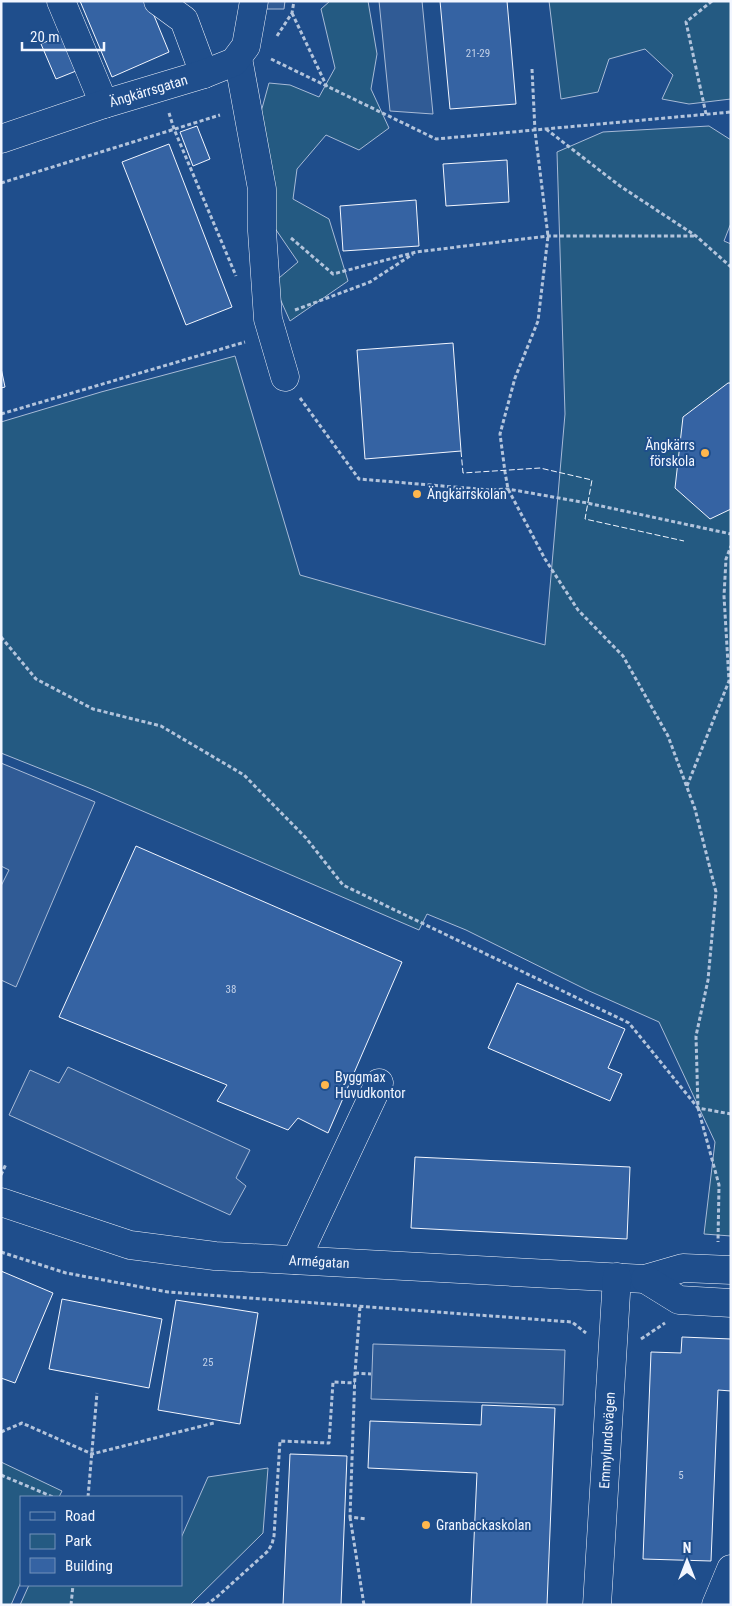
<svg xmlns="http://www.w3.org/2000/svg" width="732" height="1606" font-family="'Roboto Condensed',sans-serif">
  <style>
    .green { fill: #245a82; stroke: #a8bbd7 }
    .parking { fill: #305b95; stroke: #a8bbd7 }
    .building { fill: #3563a3; stroke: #f2f6ff }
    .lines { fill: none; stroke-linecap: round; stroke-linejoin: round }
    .minor-casing { stroke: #f2f6ff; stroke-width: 29 }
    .path { stroke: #b3c4dc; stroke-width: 3; stroke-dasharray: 4 2.5; stroke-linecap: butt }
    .minor { stroke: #1f4e8c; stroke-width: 28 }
    .fence { stroke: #f2f6ff; stroke-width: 1; stroke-dasharray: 6 2.5; stroke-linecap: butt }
    .poi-dot { fill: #ffb74d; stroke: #1f4e8c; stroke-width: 2 }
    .labels { text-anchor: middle; stroke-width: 4; stroke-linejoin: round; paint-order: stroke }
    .number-label { font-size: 11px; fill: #c3d1e8 }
    .street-label { font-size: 14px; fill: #f2f6ff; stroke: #1f4e8c }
    .poi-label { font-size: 14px; fill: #f2f6ff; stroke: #1f4e8c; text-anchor: start }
  </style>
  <rect width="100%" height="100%" fill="#1f4e8c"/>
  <!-- green -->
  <path class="green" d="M 330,1 L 368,1 L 377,54 L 371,89 L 389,128 L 359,150 L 326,135 L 297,169 L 293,199 L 329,219 L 348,281 L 290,321 L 273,283 L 298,262 L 270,221 L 261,112 L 269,83 L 290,85 L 319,97 L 335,68 L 321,9 Z
    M 549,1 L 731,1 L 731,99 L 689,104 L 662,99 L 673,75 L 645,49 L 609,59 L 598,92 L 561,99 Z
    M 709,126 L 731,140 L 731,223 L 724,241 L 731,244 L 731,1236 L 704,1234 L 715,1142 L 659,1022 L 587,990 L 466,930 L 427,914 L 419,930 L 89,788 L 1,753 L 1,422 L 101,392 L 235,356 L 300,575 L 545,645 L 565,414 L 557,152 L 603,132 Z
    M 1,1462 L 62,1491 L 59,1497 L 21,1497 L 21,1582 L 11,1605 L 1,1605 Z
    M 268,1468 L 263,1533 L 190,1605 L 20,1605 L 29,1585 L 181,1585 L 181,1538 L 208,1477 Z"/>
  <!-- parking -->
  <path class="parking" d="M 263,1 L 285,1 L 284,9 L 262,9 Z
    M 379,1 L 422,1 L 433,114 L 390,111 Z
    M 1,763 L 95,802 L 16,987 L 1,980 L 1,886 L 9,870 L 1,866 Z
    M 68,1067 L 250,1150 L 236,1178 L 246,1186 L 230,1215 L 9,1115 L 30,1070 L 59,1083 Z
    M 373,1344 L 565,1350 L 563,1405 L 371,1399 Z"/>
  <!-- building -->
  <path class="building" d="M 80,1 L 148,1 L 169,52 L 112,77 Z
    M 440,1 L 507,1 L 516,104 L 450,109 Z
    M 61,35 L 76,71 L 56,79 L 41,44 Z
    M 197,126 L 210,159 L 193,166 L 180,132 Z
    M 169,144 L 232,307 L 186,325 L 122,162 Z
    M 507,160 L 509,202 L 446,206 L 443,164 Z
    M 416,200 L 419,246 L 343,251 L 340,206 Z
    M 453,343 L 461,451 L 365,459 L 357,350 Z
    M 1,368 L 5,387 L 1,388 Z
    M 728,383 L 731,383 L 731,509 L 710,519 L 675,488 L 683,417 Z
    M 136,846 L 402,962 L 328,1133 L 298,1118 L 288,1130 L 217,1101 L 227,1085 L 59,1017 Z
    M 517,983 L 625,1029 L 608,1068 L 622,1074 L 610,1101 L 488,1048 Z
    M 415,1157 L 630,1167 L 627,1239 L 411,1228 Z
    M 1,1271 L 53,1293 L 15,1383 L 1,1378 Z
    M 62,1299 L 162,1319 L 149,1388 L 49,1369 Z
    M 176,1300 L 258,1313 L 240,1424 L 158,1410 Z
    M 682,1337 L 731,1339 L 731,1391 L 718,1390 L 711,1561 L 643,1559 L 651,1352 L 681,1353 Z
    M 482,1405 L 555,1408 L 547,1605 L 471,1605 L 477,1473 L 368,1468 L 370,1421 L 481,1425 Z
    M 290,1454 L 347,1456 L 341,1605 L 283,1605 Z"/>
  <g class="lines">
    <defs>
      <g id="minor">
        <path d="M 61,1 L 104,104"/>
        <path d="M 158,1 L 184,20 L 204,74"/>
        <path d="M 238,58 L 262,189 L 262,231 L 268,319 L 285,377"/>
        <path id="s1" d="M 1,139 L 104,104 L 204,74 L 234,62 L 246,46 L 254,1"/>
        <path id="s2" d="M 1,1202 L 130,1245 L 215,1256 L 645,1279 L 683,1268 L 731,1270"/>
        <path d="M 296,1260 L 379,1083"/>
        <path d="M 645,1279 L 679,1300 L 731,1303"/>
        <path id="s3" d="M 597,1605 L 617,1277"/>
        <path d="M 716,1605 L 731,1569"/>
      </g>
    </defs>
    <!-- minor casing -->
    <use href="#minor" class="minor-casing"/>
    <!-- path -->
    <path class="path" d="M 292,13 L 327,87
      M 277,36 L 292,13 L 294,1
      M 271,59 L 436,139 L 731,112
      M 532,69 L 535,131 L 548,236 L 538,321 L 515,378 L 500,434 L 505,472 L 508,489 L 545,559 L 578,610 L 623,656 L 668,736 L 695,809 L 716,892 L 708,980 L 696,1036 L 698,1108 L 719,1185 L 718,1242
      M 169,113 L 174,129 L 236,276
      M 706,114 L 686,22 L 712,1
      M 546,129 L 620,186 L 696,236 L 731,267
      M 1,183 L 220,115
      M 291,238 L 333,274 L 416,252 L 548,236 L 696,236
      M 295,310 L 370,282 L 413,254
      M 300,398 L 359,479 L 490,490 L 508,489 L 587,503 L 731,534
      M 1,414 L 245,342
      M 1,637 L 36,679 L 93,709 L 161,726 L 244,775 L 306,838 L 343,885 L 629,1023 L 698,1108 L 731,1114
      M 687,786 L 729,681 L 724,596 L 726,559 L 731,546
      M 1,1175 L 6,1164
      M 1,1252 L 66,1273 L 168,1292 L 572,1322 L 586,1333
      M 360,1307 L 355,1373 L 350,1517 L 367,1519
      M 641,1339 L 665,1323
      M 355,1373 L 371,1374
      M 1,1432 L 22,1423 L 92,1454 L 214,1423
      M 1,1475 L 53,1497
      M 88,1497 L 97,1393
      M 350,1517 L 364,1605
      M 71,1605 L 73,1585
      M 206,1605 L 218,1596 L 268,1551 L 272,1544 L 274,1536 L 280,1441 L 329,1443 L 333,1382 L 355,1383"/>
    <!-- minor -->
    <use href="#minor" class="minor"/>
    <!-- fence -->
    <path class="fence" d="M 461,451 L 463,473 L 540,468 L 592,480 L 585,519 L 684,541"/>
  </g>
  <!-- markers -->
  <g class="poi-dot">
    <circle cx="705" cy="453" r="5"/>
    <circle cx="417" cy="494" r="5"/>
    <circle cx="325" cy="1085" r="5"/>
    <circle cx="426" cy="1525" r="5"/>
  </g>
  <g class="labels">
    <!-- number labels -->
    <g class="number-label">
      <text x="478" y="57">21-29</text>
      <text x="231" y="993">38</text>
      <text x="208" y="1366">25</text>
      <text x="681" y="1479">5</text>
    </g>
    <!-- street labels -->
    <g class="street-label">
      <text dy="5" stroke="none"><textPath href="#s1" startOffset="155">Ängkärrsgatan</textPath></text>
      <text dy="5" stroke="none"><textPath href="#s2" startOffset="326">Armégatan</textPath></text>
      <text dy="5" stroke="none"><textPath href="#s3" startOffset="165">Emmylundsvägen</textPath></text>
    </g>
    <!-- poi labels -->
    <g class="poi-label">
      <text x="695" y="450" text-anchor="end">Ängkärrs<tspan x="695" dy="16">förskola</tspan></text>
      <text x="427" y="499">Ängkärrskolan</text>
      <text x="335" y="1082">Byggmax<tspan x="335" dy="16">Huvudkontor</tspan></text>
      <text x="436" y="1530">Granbackaskolan</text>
    </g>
  </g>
  <!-- border -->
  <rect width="732" height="1606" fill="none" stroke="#f2f6ff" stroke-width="5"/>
  <!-- legend -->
  <rect x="20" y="1496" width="162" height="90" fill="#1f4e8c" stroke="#7391ba"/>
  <rect x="30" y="1512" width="25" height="8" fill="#1f4e8c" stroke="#7391ba"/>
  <text x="65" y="1521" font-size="15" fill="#f2f6ff">Road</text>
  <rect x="30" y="1534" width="25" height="15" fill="#245a82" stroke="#7391ba"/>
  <text x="65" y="1546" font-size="15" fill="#f2f6ff">Park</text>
  <rect x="30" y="1558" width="25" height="15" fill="#3563a3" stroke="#7391ba"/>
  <text x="65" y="1571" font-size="15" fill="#f2f6ff">Building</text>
  <!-- north arrow -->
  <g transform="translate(687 1561)" stroke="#1f4e8c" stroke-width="4" paint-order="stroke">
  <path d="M0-4L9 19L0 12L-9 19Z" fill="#f2f6ff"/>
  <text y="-8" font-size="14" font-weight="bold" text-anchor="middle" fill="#f2f6ff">N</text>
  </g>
  <!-- scale -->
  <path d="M22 42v8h82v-8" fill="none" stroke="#f2f6ff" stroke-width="2.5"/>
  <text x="30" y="42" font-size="15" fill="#f2f6ff" stroke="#1f4e8c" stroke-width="4" paint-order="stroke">20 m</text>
</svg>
